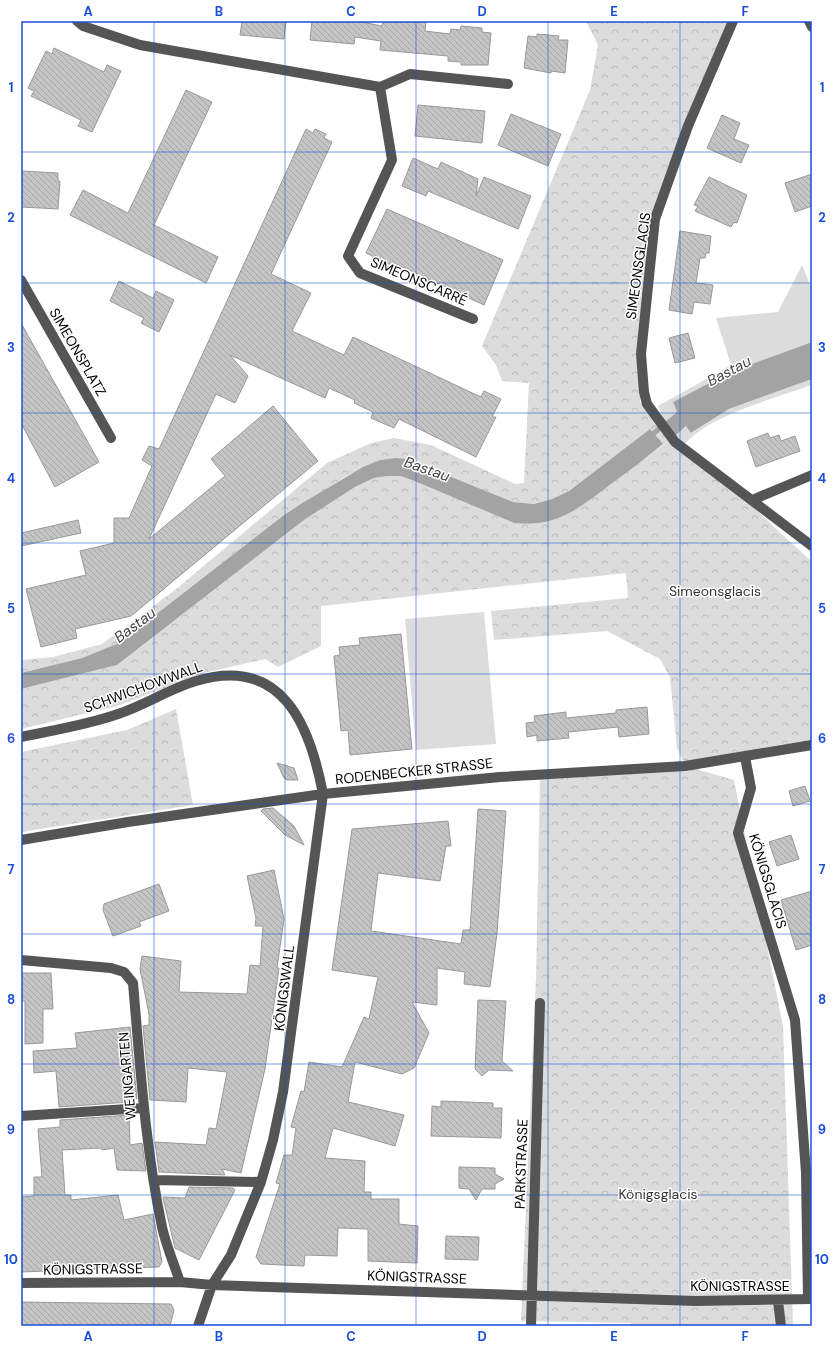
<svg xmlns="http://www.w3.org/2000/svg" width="833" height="1347" font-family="'DM Sans',sans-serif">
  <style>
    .green { fill: #dcdcdc }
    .forest { fill: url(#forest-crowns) }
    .water { fill: #a3a3a3 }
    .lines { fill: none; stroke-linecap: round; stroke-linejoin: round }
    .stream { stroke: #a3a3a3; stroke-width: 5 }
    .building { fill: url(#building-back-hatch); stroke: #999 }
    .minor { stroke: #555; stroke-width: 10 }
    .grid { fill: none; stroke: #1d4ed8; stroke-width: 1; stroke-opacity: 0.55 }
    .labels { text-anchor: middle; stroke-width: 3; stroke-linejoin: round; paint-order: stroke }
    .street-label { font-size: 14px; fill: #000; stroke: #fff }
    .park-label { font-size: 14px; fill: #333; stroke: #fff }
    .water-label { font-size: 15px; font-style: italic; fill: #444; stroke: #fff }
    .neatline { fill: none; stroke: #1d4ed8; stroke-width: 1.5 }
    .grid-label { font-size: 13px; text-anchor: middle; font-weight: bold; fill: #1d4ed8 }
  </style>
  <defs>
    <pattern id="forest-crowns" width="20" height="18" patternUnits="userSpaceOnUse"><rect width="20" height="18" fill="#dcdcdc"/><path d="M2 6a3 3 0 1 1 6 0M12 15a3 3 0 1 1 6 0" fill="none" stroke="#bbb"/></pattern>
    <pattern id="building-back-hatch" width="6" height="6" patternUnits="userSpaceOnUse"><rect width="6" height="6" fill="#c4c4c4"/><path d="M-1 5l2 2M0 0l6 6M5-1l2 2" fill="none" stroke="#a7a7a7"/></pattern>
  </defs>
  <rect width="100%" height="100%" fill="#fff"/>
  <!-- green -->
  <path class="green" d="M 802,265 L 812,289 L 812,342 L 732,371 L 673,402 L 677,412 L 665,422 L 658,406 L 731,365 L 716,318 L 778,312 Z
    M 812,379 L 812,385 C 776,398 709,415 685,444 L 676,435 L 686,426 L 692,433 L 729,409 Z
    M 484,612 L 496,744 L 416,750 L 405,619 Z"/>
  <!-- forest -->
  <path class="forest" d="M 586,21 L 734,21 L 655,219 L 640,402 L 812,562 L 812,741 L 686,766 L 734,780 L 783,1026 L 793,1326 L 631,1326 L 631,1323 L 521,1321 L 536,977 L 540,778 L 685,765 L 677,748 L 670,677 L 660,659 L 607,631 L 494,640 L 491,611 L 628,598 L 626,573 L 321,606 L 321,646 L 278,667 L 265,659 L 204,673 L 117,706 L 21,729 L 21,689 L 117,665 L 304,520 L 355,487 L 374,478 L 388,476 L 400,476 L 412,480 L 514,523 C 556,528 580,508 611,484 C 628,471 646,458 663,445 L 650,429 L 569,491 L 552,499 L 534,504 L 513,502 L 407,459 L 380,460 L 345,477 L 284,515 L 119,643 L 82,658 L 21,673 L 21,660 L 53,657 L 102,644 L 175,590 L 327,463 L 371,443 L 394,438 L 431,445 L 515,484 L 524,483 L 529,383 L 502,381 L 496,365 L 482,346 L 590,90 L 598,45 Z
    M 176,709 L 193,805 L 21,832 L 21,752 L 127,730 Z"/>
  <!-- water -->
  <path class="water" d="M 812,342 L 812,379 L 729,409 L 691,433 L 686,426 L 676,435 L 665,422 L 677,412 L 673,402 L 732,371 Z
    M 650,429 L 663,444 C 646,458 629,471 611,484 C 580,508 556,528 514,523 L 412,480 L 400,476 L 388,476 L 374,478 L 355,487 L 304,520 L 117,665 L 21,689 L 21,673 L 82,658 L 119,643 L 284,515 L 304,502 L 363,467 L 380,460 L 396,458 L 407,459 L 513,502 L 534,504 L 552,499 L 569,491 Z"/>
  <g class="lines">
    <!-- stream -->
    <path class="stream" d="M 649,437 L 664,425"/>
  </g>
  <!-- building -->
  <path class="building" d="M 242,21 L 286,21 L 284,39 L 240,35 Z
    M 312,21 L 357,21 L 382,26 L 383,21 L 426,21 L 425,31 L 450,34 L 451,29 L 460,30 L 461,26 L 482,28 L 482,32 L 491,33 L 488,65 L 461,65 L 461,62 L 448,61 L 448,56 L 380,50 L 381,41 L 355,37 L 354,44 L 310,40 Z
    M 537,34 L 559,36 L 558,40 L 568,40 L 565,73 L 551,71 L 551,73 L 524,68 L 528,36 L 537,37 Z
    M 54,48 L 104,72 L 107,65 L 121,71 L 92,132 L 78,126 L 81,120 L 31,96 L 34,91 L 28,88 L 46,51 L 52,54 Z
    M 186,90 L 212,102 L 154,225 L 218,257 L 206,283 L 70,215 L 83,190 L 128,213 Z
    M 418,105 L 485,111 L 482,143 L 415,136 Z
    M 511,114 L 561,134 L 548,166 L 498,145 Z
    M 722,115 L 740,123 L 734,139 L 749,145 L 741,163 L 707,148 Z
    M 306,129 L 313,133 L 315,129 L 326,134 L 324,138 L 332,142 L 271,274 L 311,293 L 292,331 L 344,355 L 353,337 L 481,397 L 484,391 L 501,399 L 492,417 L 496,417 L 476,457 L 399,419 L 394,428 L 371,418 L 373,412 L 354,403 L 355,400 L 329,388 L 325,398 L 230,355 L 248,376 L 235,403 L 216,394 L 149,539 L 225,476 L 211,459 L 273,406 L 318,461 L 131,616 L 75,629 L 77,638 L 41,647 L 26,589 L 86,575 L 80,551 L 114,543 L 114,518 L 129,518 L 152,466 L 142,460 L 149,446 L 159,449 Z
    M 413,158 L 438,169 L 441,162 L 478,179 L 476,196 L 484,177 L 531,196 L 518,229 L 428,191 L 426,196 L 402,186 Z
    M 21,171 L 58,173 L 58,181 L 60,181 L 58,209 L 21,207 Z
    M 812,174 L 812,206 L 795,212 L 785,183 Z
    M 709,177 L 747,195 L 737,223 L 734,222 L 731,227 L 695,211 L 698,206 L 694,205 Z
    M 387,209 L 503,260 L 484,305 L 396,264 L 395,267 L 366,253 Z
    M 680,231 L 711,236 L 709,253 L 706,253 L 705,258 L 700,258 L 696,283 L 713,285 L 710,304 L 694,302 L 692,314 L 669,310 Z
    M 119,281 L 153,298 L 156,291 L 174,300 L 159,332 L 141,323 L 144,318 L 110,301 Z
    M 21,323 L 99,462 L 55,487 L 21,423 Z
    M 688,333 L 695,358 L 675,363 L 669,338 Z
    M 768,433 L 770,438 L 779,435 L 781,441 L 795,436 L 800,451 L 756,467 L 747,441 Z
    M 78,520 L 81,533 L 21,546 L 21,533 Z
    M 401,634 L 412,749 L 350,755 L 348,730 L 341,731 L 334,656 L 340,655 L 339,647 L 360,645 L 359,638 Z
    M 647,707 L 649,734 L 619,737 L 618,727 L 568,732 L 569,738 L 537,741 L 537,735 L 527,737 L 526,723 L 535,722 L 534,716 L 566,712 L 566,718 L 616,713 L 616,710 Z
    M 277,763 L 294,768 L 298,780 L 287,780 L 284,778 Z
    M 805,786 L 810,801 L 793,806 L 789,791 Z
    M 273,808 L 294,826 L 304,845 L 285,835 L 261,811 L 263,809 Z
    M 478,809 L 506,811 L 497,933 L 490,987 L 464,984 L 465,972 L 437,968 L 437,1005 L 412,1002 L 429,1033 L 414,1068 L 402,1074 L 355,1062 L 348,1102 L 404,1115 L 395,1146 L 333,1128 L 325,1158 L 365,1161 L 364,1192 L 371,1192 L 371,1199 L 399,1199 L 399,1224 L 418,1226 L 417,1263 L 368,1261 L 368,1229 L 338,1228 L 337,1256 L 305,1255 L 304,1266 L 261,1264 L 256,1257 L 280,1184 L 276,1183 L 284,1155 L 292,1155 L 296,1128 L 291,1127 L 301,1091 L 304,1092 L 309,1062 L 342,1067 L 364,1017 L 369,1019 L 378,977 L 332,970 L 352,829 L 448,821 L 451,846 L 446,846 L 440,881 L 378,873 L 371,931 L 461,944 L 463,930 L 470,930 Z
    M 791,835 L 799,859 L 777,866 L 769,842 Z
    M 274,870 L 284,919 L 277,968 L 279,968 L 265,1069 L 241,1173 L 222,1169 L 225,1175 L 159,1172 L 155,1142 L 206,1145 L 209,1128 L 216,1129 L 227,1072 L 188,1068 L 186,1102 L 150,1100 L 143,1026 L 149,1025 L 149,1014 L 140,969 L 142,956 L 181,961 L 179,992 L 247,994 L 250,965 L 260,966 L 263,926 L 255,926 L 256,918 L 247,876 Z
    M 159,884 L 169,911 L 139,922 L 141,926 L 113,936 L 103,910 L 104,904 Z
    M 812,891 L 812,945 L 796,950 L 781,900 Z
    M 21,973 L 51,973 L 53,1009 L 43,1009 L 43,1043 L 25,1044 L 25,1001 L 21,1001 Z
    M 478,1000 L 506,1001 L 502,1061 L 513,1071 L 489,1070 L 482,1076 L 475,1069 Z
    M 130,1027 L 137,1099 L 129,1099 L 129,1102 L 59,1107 L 56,1071 L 34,1073 L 33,1051 L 77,1048 L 75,1033 Z
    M 441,1101 L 493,1103 L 493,1108 L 502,1108 L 501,1138 L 431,1136 L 432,1106 L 441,1107 Z
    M 129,1115 L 130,1145 L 142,1143 L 146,1171 L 117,1170 L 114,1148 L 102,1150 L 101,1148 L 62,1150 L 65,1195 L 71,1195 L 71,1200 L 118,1195 L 124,1220 L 153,1214 L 162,1262 L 159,1267 L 123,1268 L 122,1266 L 98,1267 L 98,1269 L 21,1272 L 21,1197 L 34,1196 L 34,1177 L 42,1177 L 38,1129 L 60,1127 L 60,1120 Z
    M 459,1167 L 495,1168 L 495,1174 L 504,1179 L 495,1184 L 495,1189 L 482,1189 L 476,1200 L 469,1189 L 459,1188 Z
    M 189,1187 L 233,1188 L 235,1190 L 199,1260 L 175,1248 L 163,1198 L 163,1197 L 185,1198 Z
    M 446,1236 L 479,1237 L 478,1260 L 445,1259 Z
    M 21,1302 L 171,1304 L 174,1310 L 170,1326 L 105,1326 L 91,1324 L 91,1326 L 21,1326 Z"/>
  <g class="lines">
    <!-- minor -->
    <path class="minor" d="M 77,21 L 83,26 L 140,45 L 380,87 L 410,74 L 508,84
      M 733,21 L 688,126 L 655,219 L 641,354 L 644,392 L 647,404 L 675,442 L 812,546
      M 809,21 L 812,27
      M 380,87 L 392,160 L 348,256 L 360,273 L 473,319
      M 21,280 L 111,438
      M 752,500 L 812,475
      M 21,737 C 54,730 87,725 118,714 C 145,705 169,689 196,681 C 282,655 310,725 323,794 L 283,1092 L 273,1140 L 261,1182 L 231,1255 L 212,1285 L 198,1326
      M 745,757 L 751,788 L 738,833 L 795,1020 L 806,1173 L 808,1299
      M 21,840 L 128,822 L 323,794 L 500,777 L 685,766 L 812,745
      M 21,960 L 111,968 L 124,972 L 133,983 C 140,1064 145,1146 162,1227 C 166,1245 174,1264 180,1282
      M 21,1116 L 143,1108
      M 154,1180 L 261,1182
      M 21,1283 L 180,1282 L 212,1285 L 696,1301 L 812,1299
      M 778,1301 L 781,1326
      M 531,1326 L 540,1003"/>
  </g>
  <!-- grid -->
  <path class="grid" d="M 154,21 L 154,1326M 285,21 L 285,1326M 416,21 L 416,1326M 548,21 L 548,1326M 680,21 L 680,1326M 21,152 L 812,152M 21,283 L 812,283M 21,413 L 812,413M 21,543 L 812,543M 21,674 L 812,674M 21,804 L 812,804M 21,934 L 812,934M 21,1064 L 812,1064M 21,1195 L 812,1195"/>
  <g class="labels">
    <!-- street labels -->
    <g class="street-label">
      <text transform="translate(638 266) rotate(-82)" y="5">SIMEONSGLACIS</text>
      <text transform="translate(419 281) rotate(23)" y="5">SIMEONSCARRÉ</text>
      <text transform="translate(78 352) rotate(60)" y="5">SIMEONSPLATZ</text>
      <text transform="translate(143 687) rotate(-20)" y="5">SCHWICHOWWALL</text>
      <text transform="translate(414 771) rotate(-6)" y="5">RODENBECKER STRASSE</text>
      <text transform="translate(768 881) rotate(73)" y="5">KÖNIGSGLACIS</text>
      <text transform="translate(284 988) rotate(-83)" y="5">KÖNIGSWALL</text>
      <text transform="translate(127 1076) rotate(-95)" y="5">WEINGARTEN</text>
      <text transform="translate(521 1164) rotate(-88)" y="5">PARKSTRASSE</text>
      <text transform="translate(93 1269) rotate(-1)" y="5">KÖNIGSTRASSE</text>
      <text transform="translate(417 1277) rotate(2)" y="5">KÖNIGSTRASSE</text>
      <text x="740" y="1291">KÖNIGSTRASSE</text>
    </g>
    <!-- park labels -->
    <g class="park-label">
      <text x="715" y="596">Simeonsglacis</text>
      <text x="658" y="1199">Königsglacis</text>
    </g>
    <!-- water labels -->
    <g class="water-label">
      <text transform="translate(729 371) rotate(-28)" y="5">Bastau</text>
      <text transform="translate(427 469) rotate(19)" y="5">Bastau</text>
      <text transform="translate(135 625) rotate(-37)" y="5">Bastau</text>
    </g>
  </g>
  <!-- border -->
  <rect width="833" height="1347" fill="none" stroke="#ffffff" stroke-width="44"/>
  <rect x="22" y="22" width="789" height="1303" class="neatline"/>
  <g class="grid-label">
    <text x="88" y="16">A</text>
    <text x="219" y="16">B</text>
    <text x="351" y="16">C</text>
    <text x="482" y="16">D</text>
    <text x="614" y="16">E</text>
    <text x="745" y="16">F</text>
    <text x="11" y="92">1</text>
    <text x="822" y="92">1</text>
    <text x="11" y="222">2</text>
    <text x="822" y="222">2</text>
    <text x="11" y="352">3</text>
    <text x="822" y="352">3</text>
    <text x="11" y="483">4</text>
    <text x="822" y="483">4</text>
    <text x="11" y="613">5</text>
    <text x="822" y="613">5</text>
    <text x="11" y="743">6</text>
    <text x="822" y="743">6</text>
    <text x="11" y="874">7</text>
    <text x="822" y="874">7</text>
    <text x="11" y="1004">8</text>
    <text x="822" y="1004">8</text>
    <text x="11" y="1134">9</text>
    <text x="822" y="1134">9</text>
    <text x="11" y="1264">10</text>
    <text x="822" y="1264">10</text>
    <text x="88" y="1341">A</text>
    <text x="219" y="1341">B</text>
    <text x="351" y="1341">C</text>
    <text x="482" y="1341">D</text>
    <text x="614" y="1341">E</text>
    <text x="745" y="1341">F</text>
  </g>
</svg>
